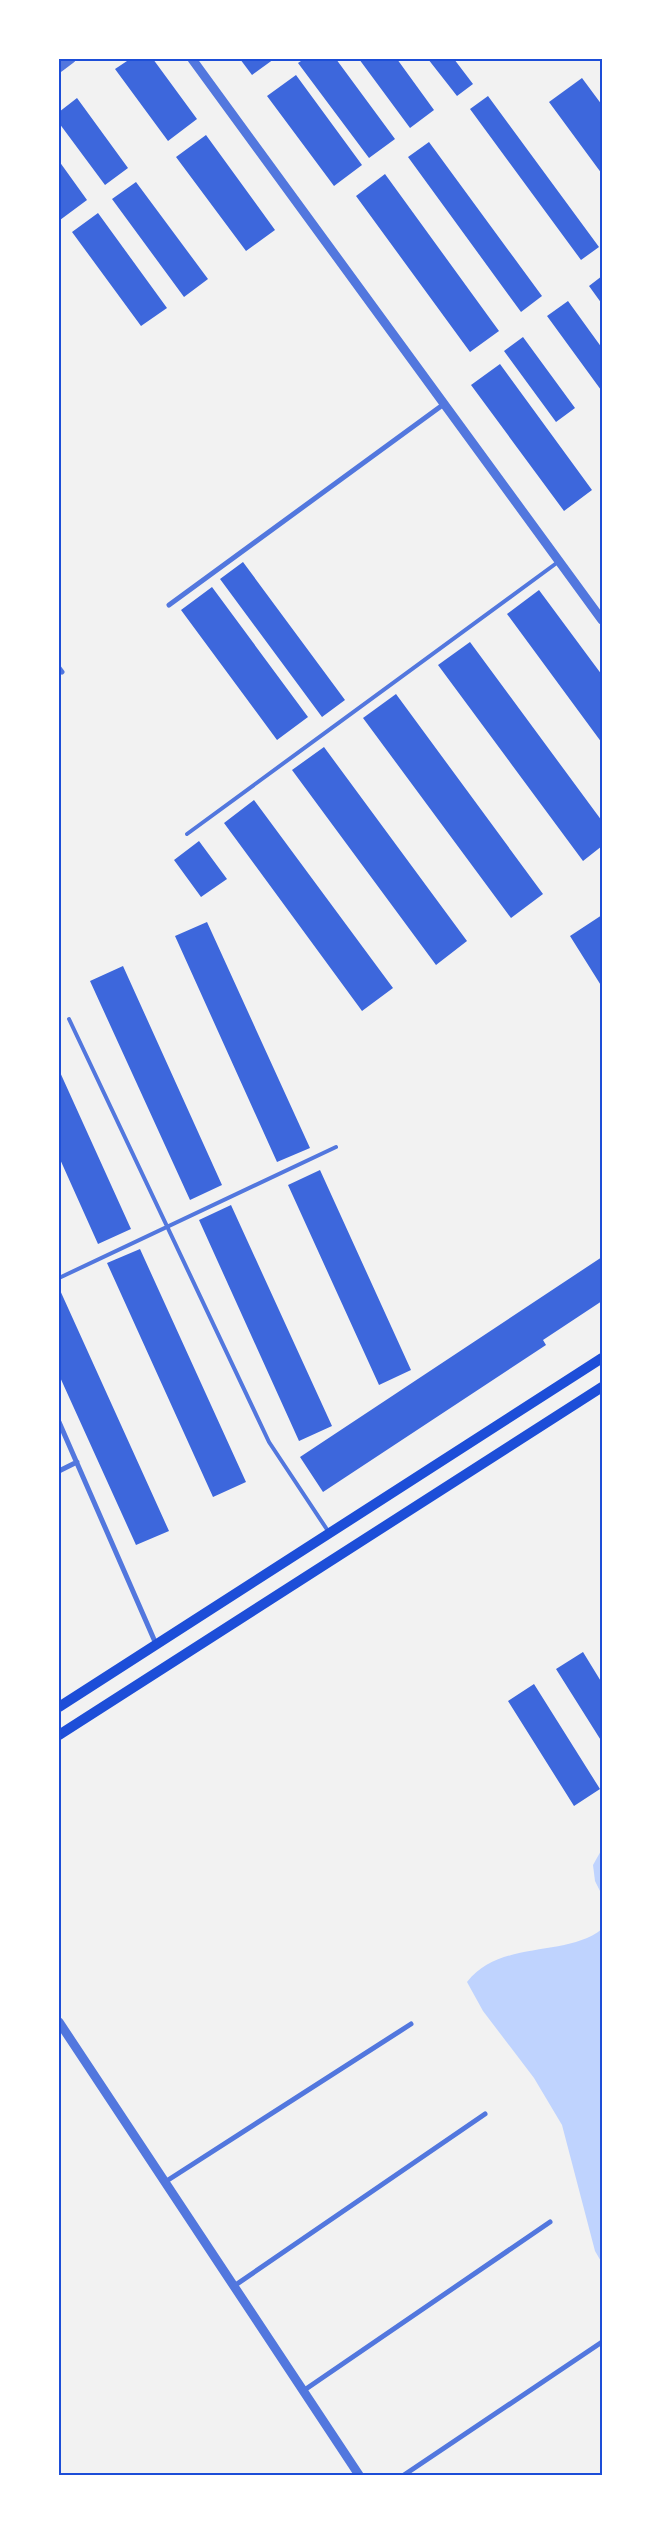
<svg xmlns="http://www.w3.org/2000/svg" width="661" height="2534" font-family="Commissioner,sans-serif">
  <style>
    .water { fill: #bfd3fe }
    .building { fill: #3d67dc }
    .lines { fill: none; stroke-linecap: round; stroke-linejoin: round }
    .service { stroke: #5277de; stroke-width: 4 }
    .minor { stroke: #5277de; stroke-width: 5 }
    .tertiary { stroke: #5277de; stroke-width: 9 }
    .secondary { stroke: #1d4ed8; stroke-width: 10 }
    .neatline { fill: none; stroke: #1d4ed8; stroke-width: 2 }
  </style>
  <rect width="100%" height="100%" fill="#f2f2f2"/>
  <!-- water -->
  <path class="water" d="M 602,1849 L 602,1895 L 595,1881 L 593,1865 Z
    M 602,1929 L 602,2263 L 595,2251 L 562,2125 L 534,2078 L 483,2011 L 467,1982 C 501,1939 566,1958 602,1929 Z"/>
  <!-- building -->
  <path class="building" d="M 130,59 L 153,59 L 197,119 L 168,141 L 115,69 Z
    M 240,59 L 274,59 L 252,75 Z
    M 304,59 L 336,59 L 395,139 L 369,158 L 298,63 Z
    M 359,59 L 397,59 L 434,110 L 410,128 Z
    M 428,59 L 454,59 L 473,84 L 457,96 Z
    M 296,75 L 362,165 L 334,186 L 267,96 Z
    M 582,78 L 602,105 L 602,174 L 549,102 Z
    M 488,96 L 599,247 L 581,260 L 470,109 Z
    M 77,98 L 128,168 L 105,185 L 59,123 L 59,112 Z
    M 206,135 L 275,230 L 246,251 L 176,157 Z
    M 429,142 L 542,296 L 521,312 L 408,157 Z
    M 59,161 L 87,200 L 60,220 L 59,218 Z
    M 385,174 L 499,331 L 470,352 L 356,196 Z
    M 136,182 L 208,279 L 184,297 L 112,199 Z
    M 98,213 L 167,308 L 141,326 L 72,232 Z
    M 602,276 L 602,304 L 589,286 Z
    M 568,301 L 602,348 L 601,390 L 547,316 Z
    M 523,337 L 575,408 L 556,422 L 504,351 Z
    M 500,364 L 592,490 L 564,511 L 471,385 Z
    M 243,562 L 345,700 L 322,717 L 220,579 Z
    M 212,587 L 308,717 L 277,740 L 181,610 Z
    M 539,590 L 602,675 L 602,743 L 507,614 Z
    M 470,642 L 602,821 L 602,846 L 583,861 L 438,665 Z
    M 396,694 L 543,894 L 511,918 L 363,718 Z
    M 324,747 L 467,941 L 436,965 L 292,770 Z
    M 254,800 L 393,988 L 362,1011 L 224,823 Z
    M 199,841 L 227,879 L 201,897 L 174,860 Z
    M 602,915 L 602,987 L 570,936 Z
    M 207,922 L 310,1148 L 277,1162 L 175,936 Z
    M 123,966 L 222,1185 L 190,1200 L 90,981 Z
    M 59,1070 L 131,1229 L 98,1244 L 59,1157 Z
    M 320,1170 L 411,1370 L 379,1385 L 288,1185 Z
    M 231,1205 L 332,1426 L 299,1441 L 199,1220 Z
    M 140,1249 L 246,1482 L 213,1497 L 107,1263 Z
    M 602,1257 L 602,1301 L 543,1340 L 546,1345 L 323,1492 L 300,1457 Z
    M 59,1288 L 169,1531 L 136,1545 L 59,1375 Z
    M 583,1652 L 602,1683 L 602,1742 L 556,1669 Z
    M 534,1684 L 600,1789 L 574,1806 L 508,1701 Z"/>
  <g class="lines">
    <!-- service -->
    <path class="service" d="M 187,834 L 558,562
      M 69,1019 L 269,1442 L 328,1531
      M 59,1278 L 336,1147"/>
    <!-- minor -->
    <path class="minor" d="M 169,605 L 444,404
      M 59,668 L 62,672
      M 59,1422 L 156,1644
      M 59,1471 L 77,1462
      M 165,2182 L 411,2024
      M 234,2286 L 485,2114
      M 303,2391 L 550,2222
      M 404,2475 L 602,2342"/>
    <!-- tertiary -->
    <path class="tertiary" d="M 192,59 L 602,620
      M 59,68 L 71,59
      M 59,2022 L 359,2475"/>
    <!-- secondary -->
    <path class="secondary" d="M 59,1707 L 602,1358
      M 59,1735 L 602,1387"/>
  </g>
  <!-- border -->
  <rect width="661" height="2534" fill="none" stroke="#ffffff" stroke-width="120"/>
  <rect x="60" y="60" width="541" height="2414" class="neatline"/>
</svg>
